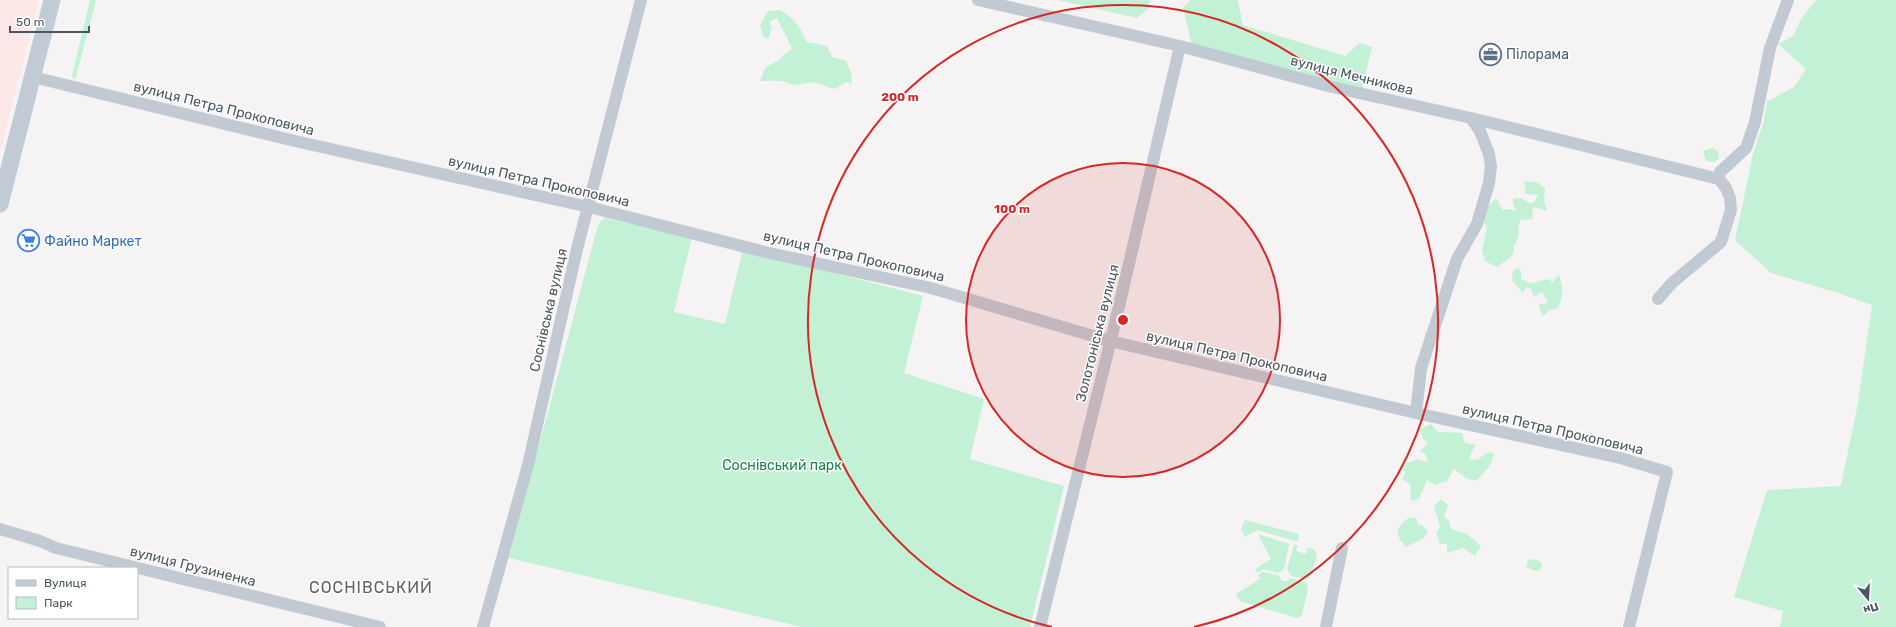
<svg xmlns="http://www.w3.org/2000/svg" width="1896" height="627" font-family="Rubik,sans-serif">
  <style>
    .medical { fill: #fce8e6 }
    .green { fill: #c3f1d5 }
    .lines { fill: none; stroke-linecap: round; stroke-linejoin: round }
    .street { stroke: #c1cad2; stroke-width: 12 }
    .secondary { stroke: #c1cbd6; stroke-width: 17 }
    .ring { fill: none; stroke: #d62828; stroke-width: 2 }
    .labels { text-anchor: middle; stroke-width: 3; stroke-linejoin: round; paint-order: stroke }
    .service-label { font-size: 14px; fill: #4e5e75; stroke: #fff; text-anchor: start }
    .street-label { font-size: 14px; fill: #4a5661; stroke: #fff }
    .shop-label { font-size: 14px; fill: #366cbe; stroke: #fff; text-anchor: start }
    .park-label { font-size: 14px; fill: #17864f; stroke: #fff }
    .quarter-label { font-size: 16px; letter-spacing: 1px; fill: #5f6368; stroke: #fff }
    .centre { fill: #d62828; stroke: #fff; stroke-width: 2 }
    .ring-label { font-size: 12px; text-anchor: middle; font-weight: bold; fill: #d62828; stroke: #fff; stroke-width: 3; stroke-linejoin: round; paint-order: stroke }
  </style>
  <rect width="100%" height="100%" fill="#f5f3f3"/>
  <!-- medical -->
  <path class="medical" d="M 0,0 L 39,0 L 0,151 Z"/>
  <!-- green -->
  <path class="green" d="M 90,0 L 96,0 L 76,77 L 74,79 L 72,76 Z
    M 1058,0 L 1150,0 L 1149,8 L 1137,18 Z
    M 1191,0 L 1238,0 L 1243,25 L 1345,56 L 1360,43 L 1372,47 L 1362,89 L 1192,46 L 1183,7 Z
    M 1816,0 L 1896,0 L 1896,627 L 1780,627 L 1783,611 L 1734,597 L 1767,490 L 1841,486 L 1858,403 L 1872,305 L 1835,292 L 1771,273 L 1735,240 L 1753,154 L 1764,121 L 1767,102 L 1795,86 L 1806,69 L 1778,44 L 1793,36 L 1801,19 Z
    M 780,10 C 794,17 800,28 807,42 L 827,46 L 832,57 L 846,61 L 851,72 L 852,84 L 846,82 L 835,89 L 813,82 L 794,85 L 782,81 L 760,81 L 765,68 L 777,61 L 792,48 L 777,18 L 769,22 L 772,28 L 768,39 L 763,37 L 760,25 L 768,11 Z
    M 1712,148 L 1718,151 L 1719,158 L 1715,162 L 1706,161 L 1703,151 Z
    M 1524,181 L 1538,183 L 1545,188 L 1544,200 L 1547,211 L 1535,207 L 1532,211 L 1533,219 L 1520,220 C 1517,232 1521,237 1513,247 L 1514,251 L 1511,257 L 1497,267 L 1485,261 L 1482,250 L 1487,227 L 1482,219 L 1486,209 L 1496,198 L 1503,210 L 1510,209 L 1516,211 L 1513,204 L 1513,198 L 1521,198 L 1531,204 L 1535,201 L 1538,195 L 1526,194 Z
    M 604,218 L 692,237 L 674,312 L 725,324 L 743,249 L 923,296 L 904,373 L 984,399 L 970,459 L 1064,486 L 1030,627 L 802,627 L 509,558 L 598,225 Z
    M 1518,267 L 1521,272 L 1521,279 L 1530,283 L 1550,279 L 1552,283 L 1559,275 C 1563,287 1564,298 1557,309 L 1550,310 L 1543,316 L 1539,308 L 1539,304 L 1548,303 L 1542,292 L 1534,297 L 1531,289 L 1526,287 L 1523,293 L 1512,280 L 1513,271 Z
    M 1431,424 L 1438,432 L 1462,433 L 1465,443 L 1476,445 L 1471,453 L 1470,460 L 1478,459 L 1489,452 L 1494,454 C 1492,466 1484,473 1476,481 L 1466,478 L 1454,469 L 1447,481 L 1435,485 L 1427,480 L 1419,499 L 1411,501 L 1410,484 L 1402,479 L 1406,472 L 1401,469 L 1404,464 L 1418,459 L 1428,463 L 1426,455 L 1420,451 L 1428,443 L 1423,439 L 1420,429 Z
    M 1441,499 L 1448,505 L 1444,516 L 1449,521 L 1451,529 L 1467,534 L 1481,546 L 1475,556 L 1463,548 L 1447,553 L 1447,544 L 1440,544 L 1436,533 L 1440,527 L 1434,506 Z
    M 1410,517 L 1417,519 L 1418,524 L 1423,526 L 1428,532 L 1424,538 L 1406,547 L 1400,540 L 1397,530 L 1403,522 Z
    M 1245,520 L 1299,534 L 1298,542 L 1257,530 L 1245,537 L 1241,530 Z
    M 1258,534 L 1289,544 L 1284,569 L 1278,573 L 1264,569 L 1257,573 L 1255,569 L 1271,559 Z
    M 1294,545 L 1298,545 L 1296,551 L 1306,554 L 1308,548 L 1314,549 L 1317,554 L 1311,576 L 1307,579 L 1291,576 L 1287,569 Z
    M 1535,559 L 1542,563 L 1541,570 L 1536,571 L 1526,567 L 1528,560 Z
    M 1263,572 L 1278,575 L 1282,581 L 1287,581 L 1290,578 L 1307,583 L 1308,589 L 1302,615 L 1299,618 L 1293,617 L 1240,601 L 1236,594 L 1260,579 L 1258,575 Z"/>
  <g class="lines">
    <!-- street -->
    <path class="street" d="M 978,0 L 1180,46 L 1332,87 L 1471,118 L 1719,179
      M 33,77 L 295,141 L 589,207 L 765,252 L 931,288 L 1110,341 L 1416,413 L 1620,458 L 1667,472 L 1629,627
      M 1658,299 L 1672,283 L 1721,242 L 1731,210 L 1730,198 L 1726,188 L 1719,179 L 1720,172 L 1746,148 L 1755,122 L 1770,48 L 1788,0
      M 1416,413 L 1421,368 L 1457,259 L 1477,224 L 1489,183 L 1491,167 L 1489,154 L 1480,131 L 1471,118
      M 0,529 L 40,541 L 56,548 L 380,627
      M 483,627 L 528,465 L 577,249 L 641,0
      M 1040,627 L 1116,319 L 1180,46
      M 1326,627 L 1342,548"/>
    <!-- secondary -->
    <path class="secondary" d="M 0,204 L 52,0"/>
  </g>
  <!-- distance rings -->
  <circle cx="1123" cy="320" r="157" fill="#d62828" fill-opacity=".12"/>
  <g class="ring">
    <circle cx="1123" cy="320" r="157"/>
    <path d="M1052 627A315 315 0 1 1 1194 627"/>
  </g>
  <!-- icons -->
  <defs>
    <symbol id="office-ring" viewBox="-11 -11 22 22"><circle r="9.5" fill="#fff" stroke="#5c6f8a" stroke-width="1.5"/><path d="M-6-3h4V-5.5h4V-3h4V5H-6ZM-1-4.5V-3h2v-1.5ZM-6 0V1H6V0Z" fill="#5c6f8a"/></symbol>
    <symbol id="supermarket-ring" viewBox="-11 -11 22 22"><circle r="9.5" fill="#fff" stroke="#3f7fe0" stroke-width="1.5"/><path d="M-6-5.5h2.5l.6 2H6L4.5 2H-2.5L-4.4-4H-6ZM-1.5 3.2a1.3 1.3 0 1 0 .1 0ZM3 3.2a1.3 1.3 0 1 0 .1 0Z" fill="#3f7fe0"/></symbol>
  </defs>
  <g fill-rule="evenodd">
    <use href="#office-ring" x="1478" y="42" width="25" height="25"/>
    <use href="#supermarket-ring" x="16" y="228" width="25" height="25"/>
  </g>
  <g class="labels">
    <!-- service labels -->
    <g class="service-label">
      <text x="1506" y="59">Пілорама</text>
    </g>
    <!-- street labels -->
    <g class="street-label">
      <text transform="translate(1352 75) rotate(14)" y="5">вулиця Мечникова</text>
      <text transform="translate(224 108) rotate(14)" y="5">вулиця Петра Прокоповича</text>
      <text transform="translate(539 181) rotate(13)" y="5">вулиця Петра Прокоповича</text>
      <text transform="translate(854 256) rotate(13)" y="5">вулиця Петра Прокоповича</text>
      <text transform="translate(548 310) rotate(-77)" y="5">Соснівська вулиця</text>
      <text transform="translate(1097 333) rotate(-76)" y="5">Золотоніська вулиця</text>
      <text transform="translate(1237 356) rotate(13)" y="5">вулиця Петра Прокоповича</text>
      <text transform="translate(1553 429) rotate(13)" y="5">вулиця Петра Прокоповича</text>
      <text transform="translate(193 566) rotate(14)" y="5">вулиця Грузиненка</text>
    </g>
    <!-- shop labels -->
    <g class="shop-label">
      <text x="44" y="246">Файно Маркет</text>
    </g>
    <!-- park labels -->
    <g class="park-label">
      <text x="782" y="470">Соснівський парк</text>
    </g>
    <!-- quarter labels -->
    <g class="quarter-label">
      <text x="371" y="593">СОСНІВСЬКИЙ</text>
    </g>
  </g>
  <circle cx="1123" cy="320" r="6" class="centre"/>
  <g class="ring-label">
    <text x="900" y="101">200 m</text>
    <text x="1012" y="213">100 m</text>
  </g>
  <!-- legend -->
  <rect x="8" y="567" width="130" height="52" fill="#ffffff" stroke="#b7bbc0"/>
  <rect x="16" y="580" width="20" height="6" fill="#c1cbd6" stroke="#b7bbc0"/>
  <text x="44" y="587" font-size="12" fill="#4a5661">Вулиця</text>
  <rect x="16" y="597" width="20" height="12" fill="#c3f1d5" stroke="#b7bbc0"/>
  <text x="44" y="607" font-size="12" fill="#4a5661">Парк</text>
  <!-- north arrow -->
  <g transform="translate(1868 599) rotate(162)" stroke="#ffffff" stroke-width="3" paint-order="stroke">
  <path d="M0-3L7 15L0 10L-7 15Z" fill="#4a5661"/>
  <text y="-6" font-size="11" font-weight="bold" text-anchor="middle" fill="#4a5661">Пн</text>
  </g>
  <!-- scale -->
  <path d="M10 26v6h79v-6" fill="none" stroke="#4a5661" stroke-width="2"/>
  <text x="16" y="26" font-size="12" fill="#4a5661" stroke="#ffffff" stroke-width="3" paint-order="stroke">50 m</text>
</svg>
